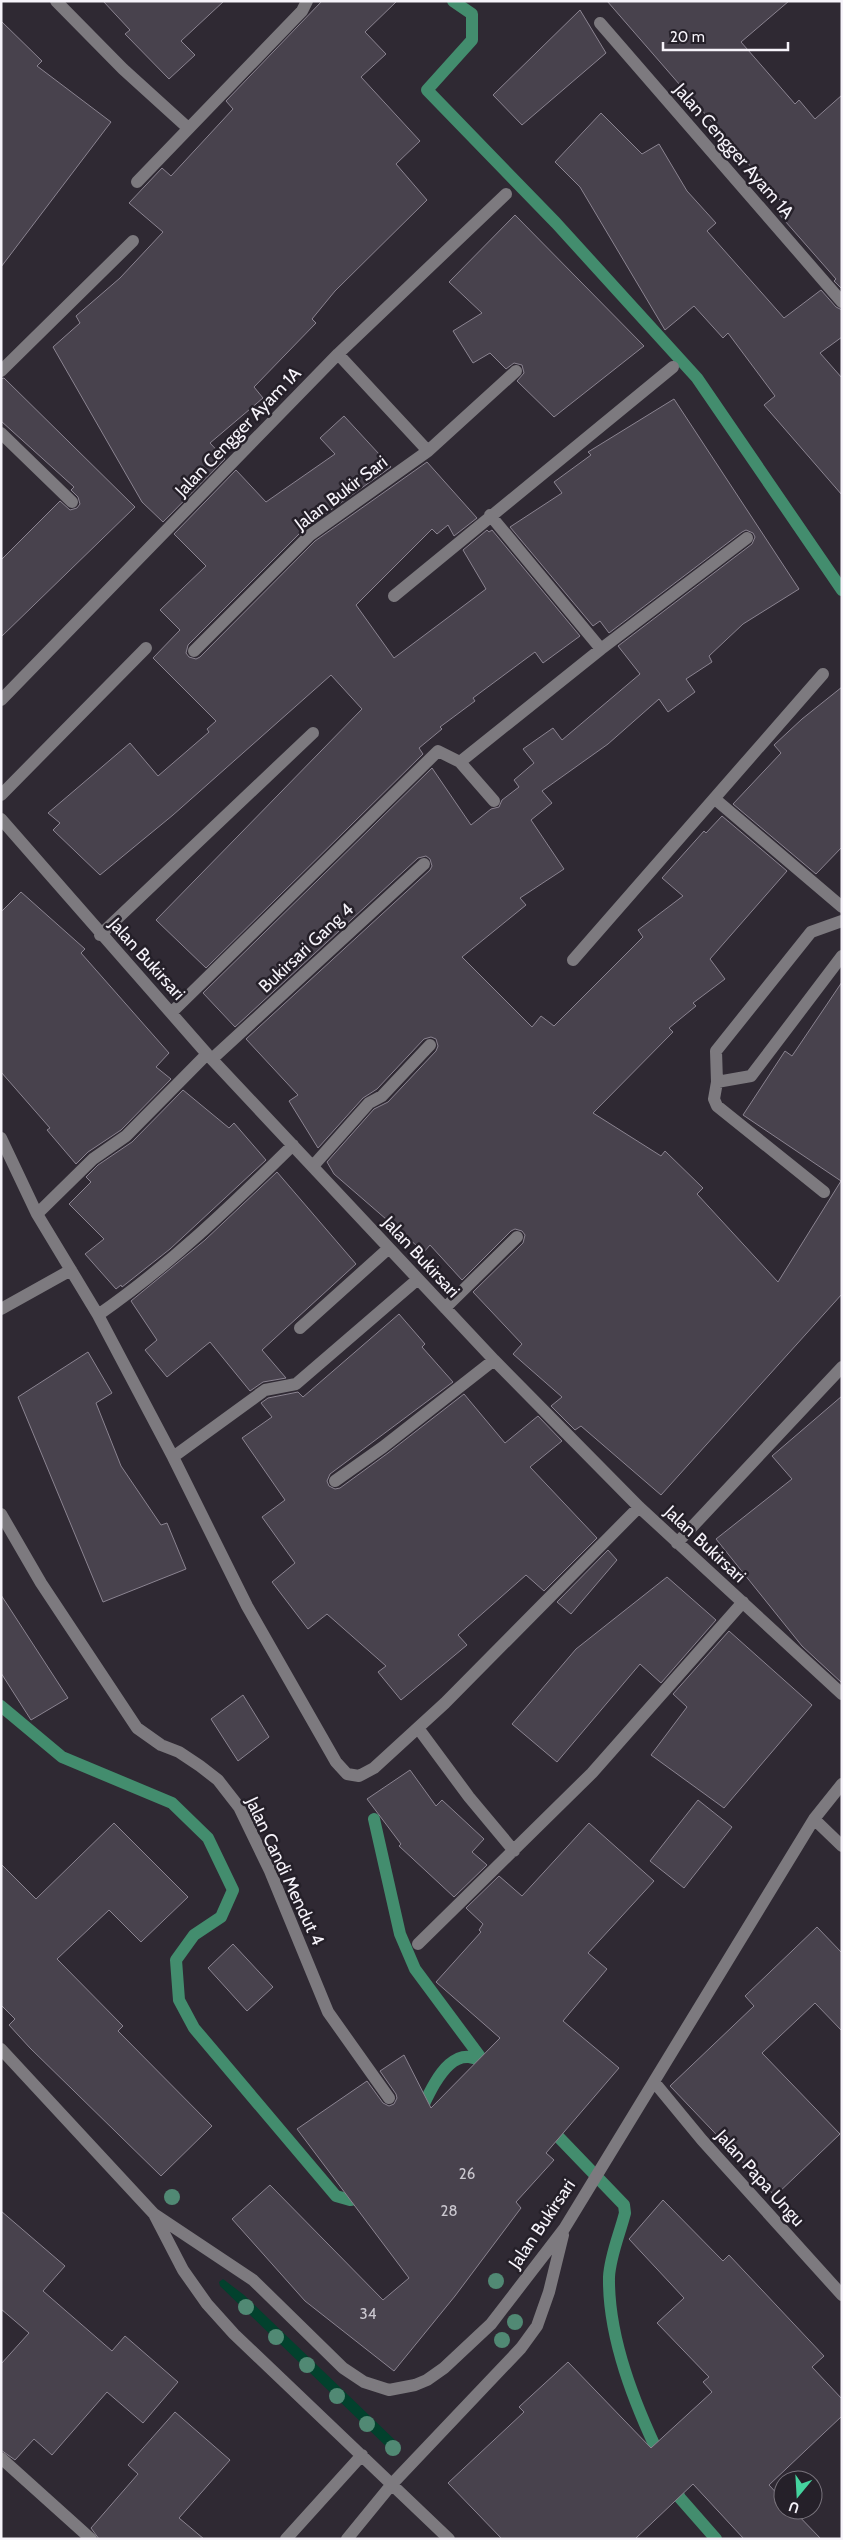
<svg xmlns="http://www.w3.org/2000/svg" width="843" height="2540" font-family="Cabin,sans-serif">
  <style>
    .green { fill: #02412d }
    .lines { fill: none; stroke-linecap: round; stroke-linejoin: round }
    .stream { stroke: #438d6e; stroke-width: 12 }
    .building { fill: #48424d; stroke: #8b8491 }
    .minor { stroke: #7d7a7f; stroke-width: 12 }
    .tree { fill: #518974 }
    .labels { text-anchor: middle; stroke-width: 5; stroke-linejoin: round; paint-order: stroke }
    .number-label { font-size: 15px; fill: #cac7cf }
    .street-label { font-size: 18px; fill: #f6f3fa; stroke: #252029 }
  </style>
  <rect width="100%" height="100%" fill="#2f2933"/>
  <!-- green -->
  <path class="green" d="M 223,2279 L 244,2295 L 399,2444 L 392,2452 L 220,2286 L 219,2282 Z"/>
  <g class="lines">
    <!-- stream -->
    <path class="stream" d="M 453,1 L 472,14 L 472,40 L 427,90 L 556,223 L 697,378 L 842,590
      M 1,1706 L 62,1757 L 172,1803 L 208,1838 L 233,1890 L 221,1917 L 194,1935 L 176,1960 L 179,2000 L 194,2028 L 336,2196 L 350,2200 L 366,2197
      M 374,1819 L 400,1934 L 415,1969 L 484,2062
      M 419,2114 C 433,2086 454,2032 492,2070
      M 548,2126 L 624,2205 L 625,2213 C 620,2233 610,2256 609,2277 C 608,2338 635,2405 661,2459
      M 672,2482 L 680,2498 L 716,2539"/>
  </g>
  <!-- building -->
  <path class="building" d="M 103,1 L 224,1 L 181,41 L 195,55 L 169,79 L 125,34 L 130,30 Z
    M 322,1 L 397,1 L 365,32 L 386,54 L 361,77 L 420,141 L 396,164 L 427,200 L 335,291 L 312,319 L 316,323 L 254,387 L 263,398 L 210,443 L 225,459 L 163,522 L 142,502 L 53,347 L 80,323 L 76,316 L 120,278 L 163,232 L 129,203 L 162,168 L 171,176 L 233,109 L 226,101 Z
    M 607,1 L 789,1 L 741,42 L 795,104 L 799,100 L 815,119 L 842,95 L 842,289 L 834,281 L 836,279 L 778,213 L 786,207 Z
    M 580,10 L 606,53 L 522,125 L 493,95 Z
    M 1,21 L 42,61 L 37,66 L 111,122 L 1,267 Z
    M 601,113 L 642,154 L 659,144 L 687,191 L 716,223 L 707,231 L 784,318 L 821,290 L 836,307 L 842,310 L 842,337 L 820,353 L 842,378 L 842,495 L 764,405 L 775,396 L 728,333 L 723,338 L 694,306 L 665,330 L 580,187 L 555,162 Z
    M 515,215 L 644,346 L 554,417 L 517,381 L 524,373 L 522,365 L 514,363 L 506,369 L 490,353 L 473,363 L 453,331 L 482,313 L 449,282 Z
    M 4,378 L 135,507 L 1,637 L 1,560 L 60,501 L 70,510 L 77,508 L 80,504 L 78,497 L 71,490 L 74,487 L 1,421 L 1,379 Z
    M 674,399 L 799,589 L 743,624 L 709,656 L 712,662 L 686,679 L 695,692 L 668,712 L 659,699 L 608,744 L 542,791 L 552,803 L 531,820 L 564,869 L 520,898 L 526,905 L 462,957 L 532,1027 L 541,1016 L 554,1026 L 643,937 L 638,930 L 683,896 L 662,878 L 704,831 L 706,833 L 722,816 L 787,871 L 710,959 L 725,979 L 693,1003 L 696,1006 L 669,1028 L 673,1032 L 593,1113 L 661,1156 L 665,1151 L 703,1188 L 697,1194 L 778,1282 L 841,1181 L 743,1115 L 785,1051 L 792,1056 L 842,982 L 842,1294 L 661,1495 L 581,1426 L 575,1430 L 551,1406 L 562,1397 L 513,1354 L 522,1344 L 473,1292 L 523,1243 L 525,1235 L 522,1231 L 515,1229 L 511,1231 L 462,1280 L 430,1245 L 424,1252 L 334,1174 L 327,1162 L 374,1109 L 388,1102 L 436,1051 L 438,1046 L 436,1039 L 431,1037 L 424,1039 L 377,1089 L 363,1098 L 318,1148 L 289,1101 L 298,1095 L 246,1039 L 430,870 L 432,866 L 430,859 L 426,856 L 418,858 L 235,1027 L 203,993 L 432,768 L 471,825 L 491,809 L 499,807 L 502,800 L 519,787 L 514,780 L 534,763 L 523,749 L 553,728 L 562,740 L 640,674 L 618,646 L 752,544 L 755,537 L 753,533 L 746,530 L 742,532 L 609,633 L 600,621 L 593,626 L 510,527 L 562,493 L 554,482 L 591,455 L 588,452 Z
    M 344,416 L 391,467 L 304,529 L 188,645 L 186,653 L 189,657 L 196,659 L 200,657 L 315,541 L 427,462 L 477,518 L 454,536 L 448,525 L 437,534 L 432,529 L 356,605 L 394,658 L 486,589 L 463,550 L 487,530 L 489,532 L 492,530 L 497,536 L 580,636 L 543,663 L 535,652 L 473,698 L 475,701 L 440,727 L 442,729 L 419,748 L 423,754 L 206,968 L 156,920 L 362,709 L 331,675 L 173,815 L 100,875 L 53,830 L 60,823 L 48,813 L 130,743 L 158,776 L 209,732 L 207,729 L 216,721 L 153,658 L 180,630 L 160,610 L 206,566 L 174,534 L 236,470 L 266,502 L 335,454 L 320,438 Z
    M 842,687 L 842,847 L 816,874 L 733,804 L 781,753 L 774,745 L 802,719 Z
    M 21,892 L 85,949 L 81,953 L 169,1053 L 156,1067 L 171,1079 L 121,1130 L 88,1152 L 76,1164 L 47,1130 L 50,1128 L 1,1072 L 1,912 Z
    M 183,1090 L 229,1128 L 234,1123 L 266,1160 L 170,1249 L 122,1287 L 121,1285 L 116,1289 L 85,1254 L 104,1239 L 69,1204 L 91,1182 L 86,1177 L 98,1165 L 132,1142 Z
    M 277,1172 L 356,1264 L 262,1350 L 286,1378 L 263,1382 L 250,1391 L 210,1342 L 167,1377 L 145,1350 L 157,1340 L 131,1301 L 205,1240 Z
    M 399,1314 L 425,1344 L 422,1347 L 453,1382 L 330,1474 L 327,1481 L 329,1486 L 335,1489 L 340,1488 L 388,1453 L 464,1394 L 505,1443 L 538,1416 L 562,1441 L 530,1467 L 597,1538 L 544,1591 L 526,1575 L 458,1635 L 467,1645 L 401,1700 L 378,1672 L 386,1666 L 327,1614 L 308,1629 L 272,1582 L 295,1563 L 262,1517 L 285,1500 L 242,1438 L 272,1417 L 261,1403 L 268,1398 L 298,1392 L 303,1397 Z
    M 88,1352 L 112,1393 L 96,1403 L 121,1466 L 161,1525 L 167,1523 L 186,1569 L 103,1602 L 18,1397 Z
    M 842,1396 L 842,1683 L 802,1646 L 716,1539 L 792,1479 L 772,1456 Z
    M 608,1550 L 617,1560 L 571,1614 L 557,1602 Z
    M 667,1577 L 716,1620 L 661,1683 L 640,1664 L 557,1762 L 512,1724 L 576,1649 Z
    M 1,1595 L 68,1698 L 31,1720 L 1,1673 Z
    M 729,1631 L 812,1705 L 724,1808 L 651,1755 L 687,1707 L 673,1694 Z
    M 243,1695 L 269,1737 L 238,1761 L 211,1719 Z
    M 410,1770 L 436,1806 L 442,1800 L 484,1839 L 472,1852 L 487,1865 L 454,1897 L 399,1846 L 401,1844 L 367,1799 Z
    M 698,1800 L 732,1827 L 684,1888 L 650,1861 Z
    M 114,1823 L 188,1897 L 141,1942 L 109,1910 L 57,1959 L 123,2026 L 118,2031 L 212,2126 L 161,2176 L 30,2048 L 9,2025 L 15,2019 L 1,2005 L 1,1864 L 36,1899 Z
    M 589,1823 L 654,1881 L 588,1953 L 607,1969 L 563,2021 L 619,2068 L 546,2153 L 554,2160 L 516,2202 L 521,2208 L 455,2296 L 394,2371 L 305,2301 L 232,2219 L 270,2185 L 383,2300 L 409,2278 L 297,2129 L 367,2081 L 383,2103 L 389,2106 L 394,2104 L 397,2098 L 396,2094 L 380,2071 L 404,2055 L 431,2108 L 500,2038 L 436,1982 L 481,1932 L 479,1930 L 483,1924 L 466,1908 L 499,1876 L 522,1896 Z
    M 817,1927 L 842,1953 L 842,2031 L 815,2003 L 762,2053 L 840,2134 L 775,2196 L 670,2086 L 754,2006 L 745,1996 Z
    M 233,1944 L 273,1987 L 247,2011 L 208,1968 Z
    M 663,2200 L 723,2261 L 729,2255 L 824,2356 L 812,2367 L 842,2399 L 842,2416 L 769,2485 L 783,2500 L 783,2510 L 793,2510 L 821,2539 L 744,2539 L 693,2484 L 635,2539 L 502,2539 L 448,2483 L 524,2412 L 519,2407 L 568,2362 L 651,2448 L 712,2392 L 703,2382 L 709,2377 L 657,2323 L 684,2298 L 629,2239 Z
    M 1,2211 L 65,2266 L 43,2291 L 112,2351 L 125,2336 L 178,2382 L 143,2423 L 107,2392 L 52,2455 L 34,2439 L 15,2460 L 1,2450 L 1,2364 L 29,2333 L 1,2309 Z
    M 175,2412 L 230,2460 L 179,2518 L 204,2539 L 99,2539 L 91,2528 L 138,2474 L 128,2465 Z"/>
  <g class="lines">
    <!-- minor -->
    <path class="minor" d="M 56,1 L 123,69 L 188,128
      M 600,23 L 842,302
      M 137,182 L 302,11 L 307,1
      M 338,354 L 428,451
      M 1,371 L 133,241
      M 1,433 L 72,502
      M 490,515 L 601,649
      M 394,596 L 673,367
      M 194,651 L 310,535 L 428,451 L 516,371
      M 1,700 L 338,354 L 506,194
      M 460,762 L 494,801
      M 1,795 L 146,648
      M 715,799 L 842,907
      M 1,819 L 207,1054 L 494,1360 L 639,1507 L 842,1694
      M 100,935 L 313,733
      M 573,960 L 823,674
      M 172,1012 L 438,751 L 460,762 L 601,649 L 747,538
      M 212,1059 L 424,864
      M 717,1082 L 751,1076 L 842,956
      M 1,1138 L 37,1214 L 98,1315 L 173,1457 L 247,1606 L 336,1762 L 347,1774 L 359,1776 L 374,1768 L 445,1703 L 639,1507
      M 313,1166 L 369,1103 L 382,1096 L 430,1045
      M 824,1192 L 717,1106 L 714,1099 L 717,1082 L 716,1051 L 811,932 L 842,921
      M 37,1214 L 93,1159 L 126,1136 L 207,1054
      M 445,1308 L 517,1237
      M 1,1309 L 71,1270
      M 98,1315 C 170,1265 231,1206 293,1145
      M 300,1328 L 389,1248
      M 173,1457 L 265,1390 L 296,1384 L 418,1279
      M 335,1481 L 383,1447 L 494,1360
      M 1,1514 L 41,1583 L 137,1728 L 161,1745 L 179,1752 L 200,1766 L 218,1780 L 239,1807 L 270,1871 L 328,2012 L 389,2098
      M 677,1543 L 842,1367
      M 418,1728 L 469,1797 L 514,1851
      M 814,1819 L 842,1846
      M 418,1944 L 592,1773 L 743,1602
      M 1,2049 L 154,2214 L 183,2270 L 207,2304 L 234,2334 L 449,2539
      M 655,2083 L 702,2140 L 842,2295
      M 154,2214 L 253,2280 L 343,2368 L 364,2382 L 389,2390 L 415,2385 L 427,2380 L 444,2368 L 491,2324 L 564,2229 L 814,1819 L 842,1784
      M 1,2458 L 91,2539
      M 286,2539 L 362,2455
      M 347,2539 L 392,2484 L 521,2348 L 537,2326 L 549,2292 L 563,2235"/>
  </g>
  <!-- trees -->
  <g class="tree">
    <circle cx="172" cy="2197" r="8"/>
    <circle cx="496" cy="2281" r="8"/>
    <circle cx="246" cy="2307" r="8"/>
    <circle cx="515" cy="2322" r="8"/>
    <circle cx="276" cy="2337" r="8"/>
    <circle cx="502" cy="2340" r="8"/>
    <circle cx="307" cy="2365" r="8"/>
    <circle cx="337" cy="2396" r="8"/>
    <circle cx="367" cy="2424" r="8"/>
    <circle cx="393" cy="2448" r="8"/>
  </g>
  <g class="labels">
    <!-- number labels -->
    <g class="number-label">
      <text x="467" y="2179">26</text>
      <text x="449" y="2216">28</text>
      <text x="368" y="2319">34</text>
    </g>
    <!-- street labels -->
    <g class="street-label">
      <text transform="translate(734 151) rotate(49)" y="6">Jalan Cengger Ayam 1A</text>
      <text transform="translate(238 432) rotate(-46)" y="6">Jalan Cengger Ayam 1A</text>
      <text transform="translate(341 493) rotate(-37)" y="6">Jalan Bukir Sari</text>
      <text transform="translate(306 948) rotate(-43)" y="6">Bukirsari Gang 4</text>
      <text transform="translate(147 959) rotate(48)" y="6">Jalan Bukirsari</text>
      <text transform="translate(421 1257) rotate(47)" y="6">Jalan Bukirsari</text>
      <text transform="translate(705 1544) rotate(43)" y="6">Jalan Bukirsari</text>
      <text transform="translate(285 1871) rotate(65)" y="6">Jalan Candi Mendut 4</text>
      <text transform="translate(760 2178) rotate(48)" y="6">Jalan Papa Ungu</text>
      <text transform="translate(542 2224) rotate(-56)" y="6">Jalan Bukirsari</text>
    </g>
  </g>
  <!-- border -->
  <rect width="843" height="2540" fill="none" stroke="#f6f3fa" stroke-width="5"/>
  <!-- north arrow -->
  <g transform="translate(798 2495) rotate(198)"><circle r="24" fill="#252029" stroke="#79747d"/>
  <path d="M0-4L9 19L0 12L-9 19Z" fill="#45d49f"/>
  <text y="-8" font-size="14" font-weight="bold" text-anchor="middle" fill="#f6f3fa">U</text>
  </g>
  <!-- scale -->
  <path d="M663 42v8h125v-8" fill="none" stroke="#f6f3fa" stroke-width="2.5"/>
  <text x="670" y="42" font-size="15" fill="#f6f3fa" stroke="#252029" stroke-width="4" paint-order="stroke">20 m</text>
</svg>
